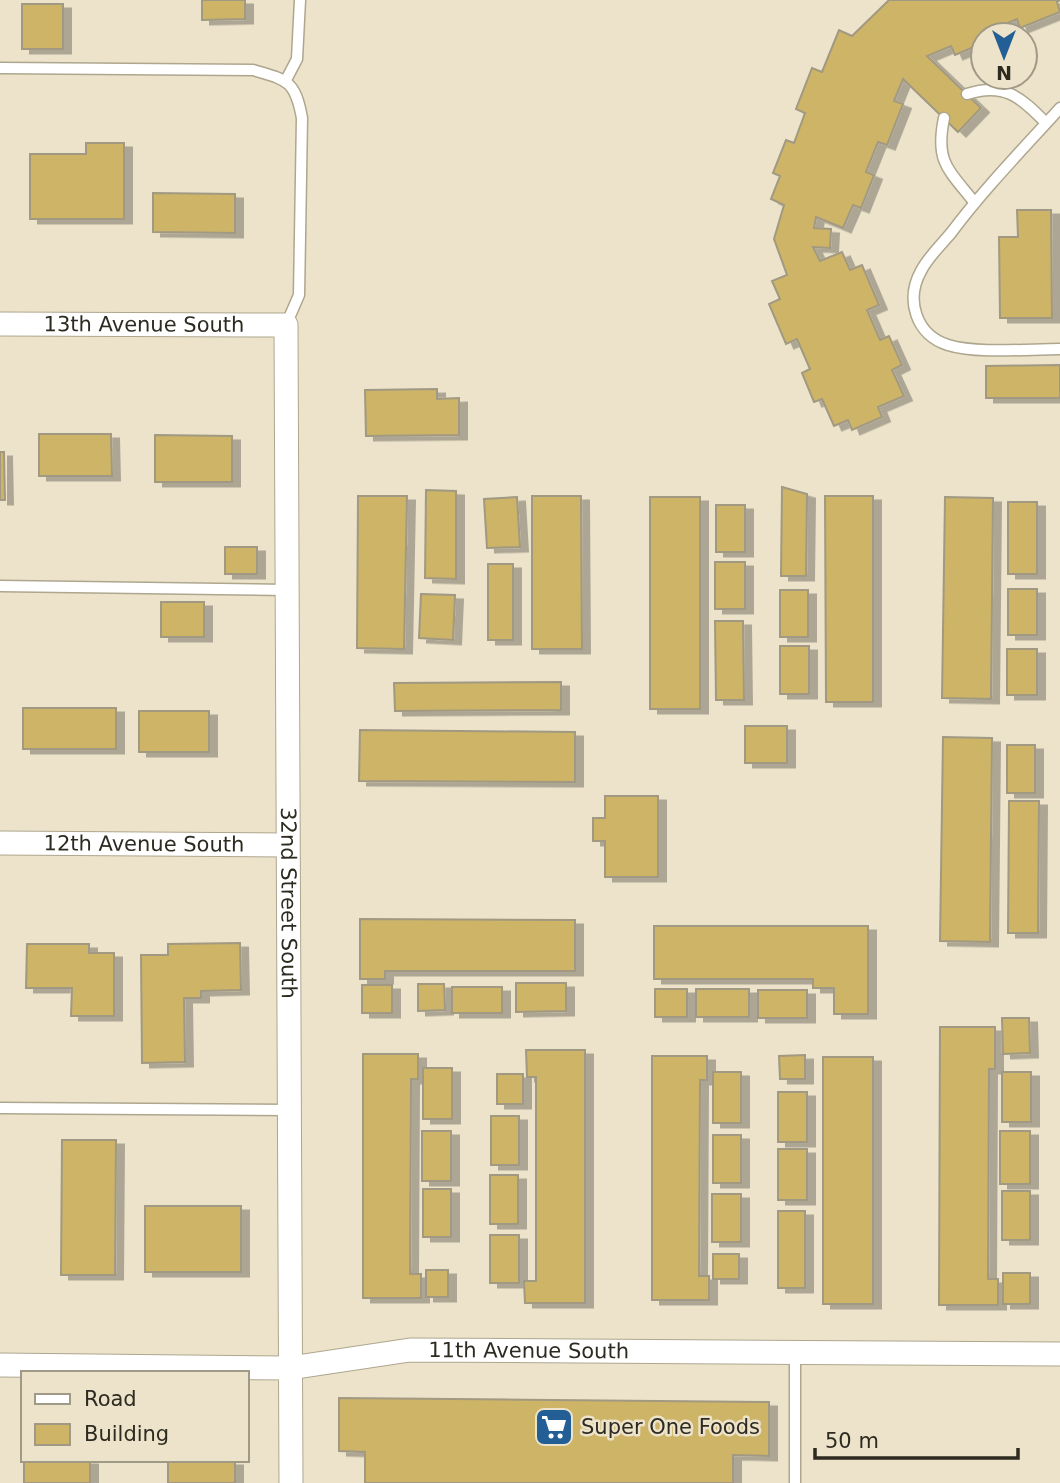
<svg xmlns="http://www.w3.org/2000/svg" width="1060" height="1483" font-family="'DejaVu Sans',sans-serif">
  <style>
    .building { fill: #cdb466; stroke: #a19982; stroke-width: 2; filter: url(#shadow) }
    .lines { fill: none; stroke-linecap: round; stroke-linejoin: round }
    .service-casing { stroke: #aea68e; stroke-width: 13 }
    .minor-casing { stroke: #aea68e; stroke-width: 25 }
    .service { stroke: #fff; stroke-width: 10 }
    .minor { stroke: #fff; stroke-width: 23 }
    .labels { text-anchor: middle; stroke-width: 5; stroke-linejoin: round; paint-order: stroke }
    .street-label { font-size: 21px; fill: #2d2a20; stroke: #ece3ca }
    .poi-label { font-size: 21px; fill: #2d2a20; stroke: #ece3ca; text-anchor: start }
  </style>
  <defs>
    <filter id="shadow"><feDropShadow dx="8" dy="4.5" stdDeviation="0" flood-color="#0004"/></filter>
  </defs>
  <rect width="100%" height="100%" fill="#ece3ca"/>
  <!-- building -->
  <path class="building" d="M 202,0 L 245,0 L 245,19 L 202,20 Z
    M 889,0 L 1060,0 L 1057,2 L 1060,12 L 1020,28 L 1017,19 L 991,30 L 993,35 L 983,35 L 983,43 L 955,55 L 951,46 L 927,56 L 981,108 L 958,132 L 903,79 L 894,101 L 903,104 L 887,145 L 878,142 L 866,172 L 874,175 L 861,208 L 853,205 L 843,228 L 816,217 L 814,228 L 831,229 L 830,248 L 813,247 L 820,261 L 842,252 L 850,270 L 862,265 L 879,305 L 867,310 L 880,340 L 889,336 L 902,365 L 892,370 L 904,396 L 878,407 L 882,417 L 852,430 L 848,420 L 834,426 L 822,399 L 814,402 L 802,373 L 810,369 L 797,339 L 786,344 L 769,304 L 780,299 L 772,281 L 787,275 L 774,239 L 784,205 L 771,199 L 780,176 L 773,173 L 786,140 L 794,143 L 805,113 L 796,109 L 812,68 L 822,72 L 839,30 L 852,36 Z
    M 22,4 L 63,4 L 63,49 L 22,49 Z
    M 86,143 L 124,143 L 124,219 L 30,219 L 30,154 L 86,154 Z
    M 153,193 L 235,194 L 235,233 L 153,232 Z
    M 1017,210 L 1051,210 L 1052,318 L 1000,318 L 999,237 L 1018,237 Z
    M 1060,365 L 1060,398 L 986,398 L 986,366 Z
    M 437,389 L 437,399 L 459,398 L 459,435 L 366,436 L 365,390 Z
    M 39,434 L 111,434 L 112,476 L 39,476 Z
    M 155,435 L 232,436 L 232,482 L 155,482 Z
    M 0,452 L 4,452 L 5,500 L 0,500 Z
    M 782,487 L 807,494 L 806,576 L 781,576 Z
    M 426,490 L 456,491 L 456,579 L 425,578 Z
    M 358,496 L 407,496 L 404,649 L 357,648 Z
    M 532,496 L 581,496 L 582,649 L 532,649 Z
    M 825,496 L 873,496 L 873,702 L 826,702 Z
    M 517,497 L 520,547 L 487,548 L 484,499 Z
    M 650,497 L 700,497 L 700,709 L 650,709 Z
    M 945,497 L 993,498 L 991,699 L 942,698 Z
    M 1008,502 L 1037,502 L 1037,574 L 1008,574 Z
    M 716,505 L 745,505 L 745,552 L 716,552 Z
    M 225,547 L 257,547 L 257,574 L 225,574 Z
    M 715,562 L 745,562 L 745,609 L 715,609 Z
    M 488,564 L 513,564 L 513,640 L 488,640 Z
    M 1008,589 L 1037,589 L 1037,635 L 1008,635 Z
    M 780,590 L 808,590 L 808,637 L 780,637 Z
    M 421,594 L 455,595 L 453,640 L 419,638 Z
    M 161,602 L 204,602 L 204,637 L 161,637 Z
    M 715,621 L 743,621 L 744,700 L 716,700 Z
    M 780,646 L 809,646 L 809,694 L 780,694 Z
    M 1007,649 L 1037,649 L 1037,695 L 1007,695 Z
    M 561,682 L 561,710 L 395,711 L 394,683 Z
    M 23,708 L 116,708 L 116,749 L 23,749 Z
    M 139,711 L 209,711 L 209,752 L 139,752 Z
    M 745,726 L 787,726 L 787,763 L 745,763 Z
    M 360,730 L 575,732 L 575,782 L 359,781 Z
    M 943,737 L 992,738 L 990,942 L 940,941 Z
    M 1007,745 L 1035,745 L 1035,793 L 1007,793 Z
    M 605,796 L 658,796 L 658,877 L 605,877 L 605,841 L 593,841 L 593,818 L 605,818 Z
    M 1009,801 L 1039,801 L 1038,933 L 1008,933 Z
    M 360,919 L 575,920 L 575,971 L 385,971 L 385,979 L 360,979 Z
    M 654,926 L 868,926 L 868,1014 L 834,1014 L 834,988 L 813,988 L 813,979 L 654,979 Z
    M 240,943 L 241,990 L 201,991 L 201,998 L 184,998 L 185,1062 L 142,1063 L 141,955 L 168,955 L 168,944 Z
    M 27,944 L 89,944 L 89,953 L 114,953 L 114,1016 L 71,1016 L 72,988 L 26,988 Z
    M 516,983 L 566,983 L 566,1011 L 516,1012 Z
    M 418,984 L 444,984 L 445,1010 L 418,1011 Z
    M 362,985 L 392,985 L 392,1013 L 362,1013 Z
    M 452,987 L 502,987 L 502,1013 L 452,1013 Z
    M 655,989 L 687,989 L 687,1017 L 655,1017 Z
    M 696,989 L 749,989 L 749,1017 L 696,1017 Z
    M 758,990 L 807,990 L 807,1018 L 758,1018 Z
    M 1002,1018 L 1029,1018 L 1030,1053 L 1003,1054 Z
    M 940,1027 L 995,1027 L 995,1069 L 989,1069 L 988,1279 L 998,1279 L 998,1305 L 939,1305 Z
    M 526,1050 L 585,1050 L 585,1303 L 525,1303 L 524,1281 L 536,1281 L 536,1077 L 527,1077 Z
    M 363,1054 L 418,1054 L 418,1079 L 411,1079 L 410,1274 L 421,1274 L 421,1298 L 363,1298 Z
    M 805,1055 L 805,1079 L 780,1079 L 779,1056 Z
    M 652,1056 L 707,1056 L 707,1080 L 700,1080 L 699,1276 L 709,1276 L 709,1300 L 652,1300 Z
    M 823,1057 L 873,1057 L 873,1304 L 823,1304 Z
    M 423,1068 L 452,1068 L 452,1119 L 423,1119 Z
    M 713,1072 L 741,1072 L 741,1123 L 713,1123 Z
    M 1002,1072 L 1031,1072 L 1031,1122 L 1002,1122 Z
    M 497,1074 L 523,1074 L 523,1104 L 497,1104 Z
    M 778,1092 L 807,1092 L 807,1142 L 778,1142 Z
    M 491,1116 L 519,1116 L 519,1165 L 491,1165 Z
    M 422,1131 L 451,1131 L 451,1181 L 422,1181 Z
    M 1000,1131 L 1030,1131 L 1030,1184 L 1000,1184 Z
    M 713,1135 L 741,1135 L 741,1183 L 713,1183 Z
    M 62,1140 L 116,1140 L 115,1275 L 61,1275 Z
    M 778,1149 L 807,1149 L 807,1200 L 778,1200 Z
    M 490,1175 L 518,1175 L 518,1224 L 490,1224 Z
    M 423,1189 L 451,1189 L 451,1237 L 423,1237 Z
    M 1002,1191 L 1030,1191 L 1030,1240 L 1002,1240 Z
    M 712,1194 L 741,1194 L 741,1242 L 712,1242 Z
    M 145,1206 L 241,1206 L 241,1272 L 145,1272 Z
    M 778,1211 L 805,1211 L 805,1288 L 778,1288 Z
    M 490,1235 L 519,1235 L 519,1283 L 490,1283 Z
    M 713,1254 L 739,1254 L 739,1279 L 713,1279 Z
    M 426,1270 L 448,1270 L 448,1297 L 426,1297 Z
    M 1003,1273 L 1030,1273 L 1030,1304 L 1003,1304 Z
    M 339,1398 L 769,1402 L 769,1456 L 733,1455 L 733,1483 L 365,1483 L 365,1452 L 339,1451 Z
    M 24,1460 L 90,1460 L 90,1483 L 24,1483 Z
    M 168,1461 L 235,1461 L 235,1483 L 168,1483 Z"/>
  <g class="lines">
    <defs>
      <path id="service" d="M 0,68 L 253,70 C 287,80 295,80 302,118 L 299,295 L 286,325
        M 286,80 L 297,59 L 300,0
        M 967,94 C 1004,82 1021,97 1046,123
        M 1060,108 C 1023,149 984,189 951,233 C 941,245 928,257 921,271 C 905,300 916,335 948,345 C 977,354 1028,349 1060,349
        M 944,118 C 935,162 948,169 974,202
        M 0,586 L 286,590
        M 0,1108 L 289,1110
        M 795,1353 L 795,1483"/>
      <g id="minor">
        <path id="s1" d="M 0,324 L 286,325 L 291,1483"/>
        <path id="s2" d="M 0,843 L 287,845"/>
        <path id="s3" d="M 0,1365 L 290,1368 L 410,1350 L 1060,1354"/>
      </g>
    </defs>
    <!-- service casing -->
    <use href="#service" class="service-casing"/>
    <!-- minor casing -->
    <use href="#minor" class="minor-casing"/>
    <!-- service -->
    <use href="#service" class="service"/>
    <!-- minor -->
    <use href="#minor" class="minor"/>
  </g>
  <!-- icons -->
  <defs>
    <symbol id="supermarket-square" viewBox="-11 -11 22 22"><rect x="-9" y="-9" width="18" height="18" rx="4" fill="#235e95" stroke="#ece3ca"/><path d="M-6-5.5h2.5l.6 2H6L4.5 2H-2.5L-4.4-4H-6ZM-1.5 3.2a1.3 1.3 0 1 0 .1 0ZM3 3.2a1.3 1.3 0 1 0 .1 0Z" fill="#fff"/></symbol>
  </defs>
  <g fill-rule="evenodd">
    <use href="#supermarket-square" x="532" y="1405" width="44" height="44"/>
  </g>
  <g class="labels">
    <!-- street labels -->
    <g class="street-label">
      <text dy="7" stroke="none"><textPath href="#s1" startOffset="144">13th Avenue South</textPath></text>
      <text dy="7" stroke="none"><textPath href="#s2" startOffset="144">12th Avenue South</textPath></text>
      <text dy="7" stroke="none"><textPath href="#s1" startOffset="864">32nd Street South</textPath></text>
      <text dy="7" stroke="none"><textPath href="#s3" startOffset="530">11th Avenue South</textPath></text>
    </g>
    <!-- poi labels -->
    <g class="poi-label">
      <text x="581" y="1434">Super One Foods</text>
    </g>
  </g>
  <!-- legend -->
  <rect x="21" y="1371" width="228" height="91" fill="#ece3ca" stroke="#a09986" stroke-width="2"/>
  <rect x="35" y="1394" width="35" height="10" fill="#ffffff" stroke="#a09986" stroke-width="2"/>
  <text x="84" y="1406" font-size="21" fill="#2d2a20">Road</text>
  <rect x="35" y="1424" width="35" height="21" fill="#cdb466" stroke="#a09986" stroke-width="2"/>
  <text x="84" y="1441" font-size="21" fill="#2d2a20">Building</text>
  <!-- north arrow -->
  <g transform="translate(1004 56) rotate(180)"><circle r="33" fill="#ece3ca" stroke="#a09986" stroke-width="2"/>
  <path d="M0-5L12 26L0 18L-12 26Z" fill="#235e95"/>
  <text y="-10" font-size="19" font-weight="bold" text-anchor="middle" fill="#2d2a20">N</text>
  </g>
  <!-- scale -->
  <path d="M815 1448v10h203v-10" fill="none" stroke="#2d2a20" stroke-width="3.5"/>
  <text x="825" y="1448" font-size="21" fill="#2d2a20" stroke="#ece3ca" stroke-width="5" paint-order="stroke">50 m</text>
</svg>
